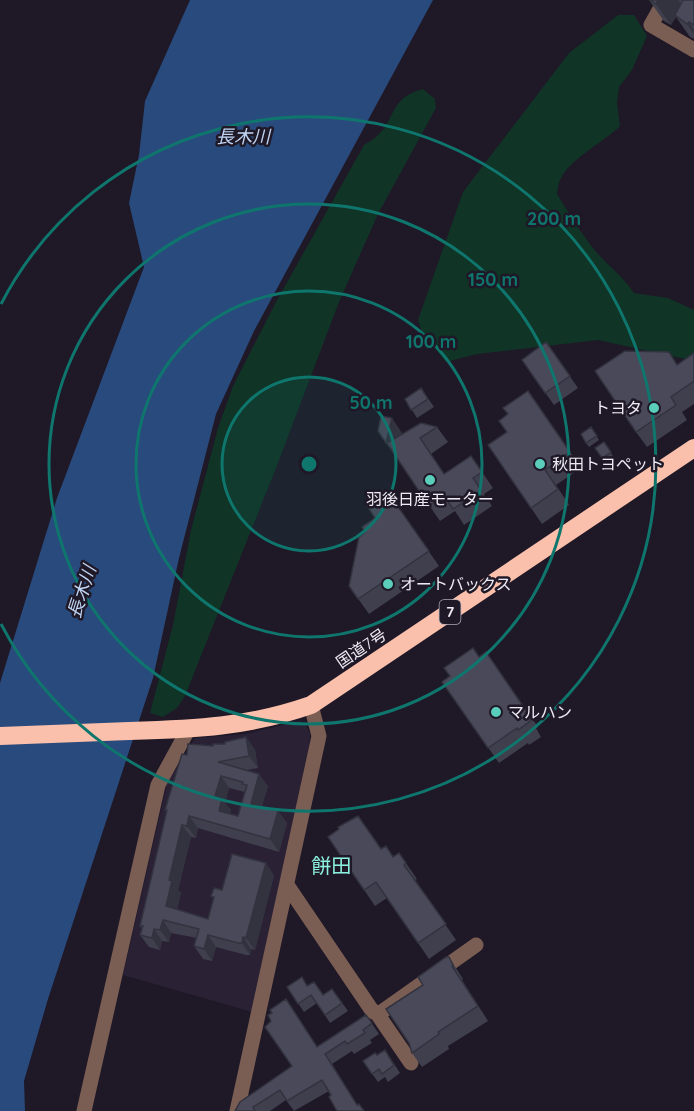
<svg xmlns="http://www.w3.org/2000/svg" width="694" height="1111" font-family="Quicksand,'Noto Sans JP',sans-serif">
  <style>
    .built { fill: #2a2135 }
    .green { fill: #103426 }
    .water { fill: #294a7c }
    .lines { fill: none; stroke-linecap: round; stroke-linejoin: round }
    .minor { stroke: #7b5e53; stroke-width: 15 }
    .highway { stroke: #fbc0ab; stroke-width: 18 }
    .wall { fill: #3f3f4d; fill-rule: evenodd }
    .shaded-wall { fill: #33333f }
    .building { fill: #49495a; stroke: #33333f; stroke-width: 1.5; fill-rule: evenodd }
    .ring { fill: none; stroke: #0f766e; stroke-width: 3 }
    .poi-dot { fill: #5bcebb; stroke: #1f1827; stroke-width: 2 }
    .labels { text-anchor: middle; stroke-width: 5; stroke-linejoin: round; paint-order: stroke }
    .shield { fill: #1f1827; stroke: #b0abb6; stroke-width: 1.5 }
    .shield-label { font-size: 15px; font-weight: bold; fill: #eeeaf4 }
    .poi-label { font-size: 16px; fill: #eeeaf4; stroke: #1f1827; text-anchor: start }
    .street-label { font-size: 16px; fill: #eeeaf4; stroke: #1f1827 }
    .water-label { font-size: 18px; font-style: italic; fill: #bfd4f3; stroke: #1f1827 }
    .quarter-label { font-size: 20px; fill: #8cf3e0; stroke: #1f1827 }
    .centre { fill: #0f766e; stroke: #1f1827; stroke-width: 3 }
    .ring-label { font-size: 18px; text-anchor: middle; font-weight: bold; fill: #0f766e; stroke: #1f1827; stroke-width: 5; stroke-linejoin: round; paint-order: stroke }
  </style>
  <rect width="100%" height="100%" fill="#1f1827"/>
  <!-- built -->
  <path class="built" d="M 300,721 L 306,725 L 310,734 L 309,745 L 252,1012 L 123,975 L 167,783 L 195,738 L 246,734 Z"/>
  <!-- green -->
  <path class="green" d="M 618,15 L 634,15 L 647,36 L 632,70 L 619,87 L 617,103 L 620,126 C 603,143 570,158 560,180 C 558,184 558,190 557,194 C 570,215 583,237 599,255 C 611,268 624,278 634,293 L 668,298 L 694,310 L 694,361 L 598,340 L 477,354 L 446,362 L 422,333 L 418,320 L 463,192 L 569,53 Z
    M 423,89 L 435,99 L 436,108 L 378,214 L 339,302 L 278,463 L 185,696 L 177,708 L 163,717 L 150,713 L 173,625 L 191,530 L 218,428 L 233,386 L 276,302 L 364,145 C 368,142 373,140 376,137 C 397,119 388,98 423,89 Z"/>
  <!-- water -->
  <path class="water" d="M 190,0 L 433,0 L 254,331 L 216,414 L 179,558 L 153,678 L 48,999 L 24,1081 L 25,1111 L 0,1111 L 0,683 L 57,498 L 144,267 L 129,203 L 139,155 L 145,101 Z"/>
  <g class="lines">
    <!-- minor -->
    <path class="minor" d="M 665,0 L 651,25 L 694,50
      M 287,885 L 373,1012 L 380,1013 L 476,945
      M 376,1012 L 411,1063
      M 84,1111 L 158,785 L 188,730
      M 237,1111 L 319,736 L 311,705"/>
    <!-- highway -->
    <path class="highway" d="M 0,736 C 43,734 86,733 129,731 C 195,729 248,727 311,705 L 694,448"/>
  </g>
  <!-- wall -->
  <path class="wall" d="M 649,0 L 694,0 L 694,39 L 690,37 L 676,17 L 671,25 L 664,21 Z
    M 546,342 L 578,388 L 554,405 L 522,360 Z
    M 694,353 L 694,404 L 682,412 L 687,420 L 647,447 L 636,432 L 678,364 Z
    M 421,388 L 434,407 L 417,418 L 405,399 Z
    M 528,391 L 581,468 L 556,485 L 569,505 L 542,524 L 488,445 L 507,432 L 508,414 Z
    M 437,427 L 448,442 L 431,454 L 444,474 L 471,456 L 493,488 L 484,494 L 492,506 L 464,525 L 455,511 L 440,521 L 378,431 L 402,434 Z
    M 591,427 L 599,440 L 589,447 L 586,443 Z
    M 604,442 L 613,456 L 605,462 L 595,448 Z
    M 396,504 L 439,566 L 369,614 L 349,586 L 365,532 L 390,508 Z
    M 486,652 L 538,727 L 536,728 L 541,737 L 529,745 L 528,743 L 499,763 L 442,682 Z
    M 246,737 L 255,750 L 258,768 L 247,770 L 268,786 L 262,806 L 278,811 L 287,823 L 279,852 L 198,828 L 196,838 L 191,837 L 178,890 L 181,893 L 177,909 L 208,919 L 214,899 L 211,896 L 222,890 L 274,875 L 255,950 L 251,949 L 250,955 L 246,955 L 216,947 L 212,961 L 203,959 L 194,946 L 197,938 L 171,933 L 169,942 L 162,941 L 160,950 L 149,947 L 140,935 L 142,929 L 140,926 L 167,812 L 165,810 L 187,755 L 213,746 L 225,744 ZM 229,788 L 245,792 L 238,816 L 230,814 L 231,810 L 225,803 Z
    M 328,837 L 393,856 L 399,853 L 417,879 L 415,880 L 456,940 L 429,959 L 387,898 L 375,906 Z
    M 449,957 L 463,979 L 462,980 L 488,1021 L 448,1046 L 449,1049 L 422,1067 L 412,1053 L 423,985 Z
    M 308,986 L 323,995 L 332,989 L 348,1011 L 330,1023 L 317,1003 L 304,1012 L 287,987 Z
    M 366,1015 L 379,1034 L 370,1040 L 372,1043 L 354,1054 L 352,1051 L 332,1064 L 357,1105 L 338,1111 L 331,1095 L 329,1091 L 294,1111 L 286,1100 L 270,1111 L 235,1111 L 318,1046 Z
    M 385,1050 L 400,1073 L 388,1082 L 385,1077 L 378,1082 L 363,1061 L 377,1055 Z"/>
  <!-- shaded-wall -->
  <path class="shaded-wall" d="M 658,0 L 678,0 L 683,6 L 675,15 L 676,17 L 671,25 L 656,4 Z
    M 689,22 L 694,30 L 694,34 L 687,24 Z
    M 392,418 L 402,433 L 397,458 L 386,443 Z
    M 246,737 L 255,750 L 258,768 L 249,756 Z
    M 259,774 L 268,786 L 259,816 L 251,804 Z
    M 221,776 L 229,788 L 225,803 L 231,810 L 227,823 L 219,811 L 215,796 Z
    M 278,811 L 287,823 L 279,852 L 270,839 Z
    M 189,816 L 198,828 L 196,838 L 187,826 Z
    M 182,825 L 191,837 L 178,890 L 181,893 L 175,918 L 166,906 L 169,880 Z
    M 266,863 L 274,875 L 255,950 L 246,938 Z
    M 163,920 L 171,933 L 169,942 L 160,930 Z
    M 154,929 L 162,941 L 160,950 L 152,938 Z
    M 208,935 L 216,947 L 212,961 L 204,949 Z
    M 243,937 L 251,949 L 250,955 L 242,943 Z"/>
  <!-- building -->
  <path class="building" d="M 650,0 L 658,0 L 656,4 Z
    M 683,0 L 694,0 L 694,25 L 689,22 L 687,24 L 675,15 Z
    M 546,342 L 570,376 L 545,393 L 522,360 Z
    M 625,351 L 669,352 L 677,365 L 694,353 L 694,381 L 671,397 L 676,405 L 636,432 L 595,371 Z
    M 421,388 L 428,399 L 411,410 L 405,399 Z
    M 528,391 L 570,452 L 545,470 L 558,489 L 531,508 L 488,445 L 507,432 L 499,421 L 508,414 L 503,408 Z
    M 381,416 L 392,418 L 386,443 L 378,431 Z
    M 421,423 L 437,427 L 420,438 L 444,474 L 471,456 L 482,472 L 473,478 L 481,490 L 453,509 L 444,495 L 429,506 L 387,443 Z
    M 591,427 L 597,436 L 586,443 L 581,434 Z
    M 604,442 L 611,452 L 602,458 L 595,448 Z
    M 380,495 L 389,508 L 396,504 L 429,551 L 358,599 L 349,586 L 359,537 L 365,532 L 362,527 L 375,518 L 366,504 Z
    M 473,648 L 479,657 L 486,652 L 527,712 L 525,713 L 530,721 L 518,730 L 517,728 L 488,748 L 442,682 L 450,676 L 444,668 Z
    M 246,737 L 249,756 L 218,762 L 259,774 L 251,804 L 278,811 L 270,839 L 189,816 L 187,826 L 182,825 L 169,880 L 172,881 L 166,906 L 208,919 L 214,897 L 211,896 L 214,888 L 222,890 L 232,854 L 266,863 L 246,938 L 243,937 L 242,943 L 238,943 L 208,935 L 204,949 L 194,946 L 199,929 L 163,920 L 160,930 L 154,929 L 152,938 L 140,935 L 143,926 L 140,926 L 167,810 L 165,810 L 182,754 L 187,755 L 188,744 L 213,746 L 213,744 L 225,744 L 225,742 ZM 221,776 L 243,782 L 242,784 L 247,785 L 238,816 L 219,811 L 222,798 L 215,796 Z
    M 358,816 L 381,849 L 386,846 L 393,857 L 399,853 L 406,863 L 404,865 L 446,924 L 418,943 L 376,882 L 364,890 L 328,837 L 339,829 L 338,827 Z
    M 446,957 L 449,957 L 453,965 L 452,966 L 478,1006 L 438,1032 L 439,1034 L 412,1053 L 409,1043 L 386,1009 L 423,985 L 418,977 Z
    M 302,977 L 307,986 L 314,982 L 323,995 L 332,989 L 342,1003 L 325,1015 L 311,995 L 298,1004 L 287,987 Z
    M 286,999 L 317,1047 L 366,1015 L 372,1023 L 363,1030 L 365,1033 L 347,1044 L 345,1041 L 325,1054 L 357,1105 L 359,1104 L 364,1111 L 337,1111 L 329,1097 L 331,1095 L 322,1080 L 287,1101 L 280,1090 L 253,1107 L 255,1111 L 235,1111 L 240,1102 L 292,1066 L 265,1027 L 271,1021 L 268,1015 L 272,1013 L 270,1010 Z
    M 385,1050 L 394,1065 L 382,1074 L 379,1069 L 372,1074 L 363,1061 L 375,1053 L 377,1055 Z"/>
  <!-- distance rings -->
  <circle cx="309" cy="464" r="87" fill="#0f766e" fill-opacity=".12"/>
  <g class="ring">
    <circle cx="309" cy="464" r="87"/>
    <circle cx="309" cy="464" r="173"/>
    <circle cx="309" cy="464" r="260"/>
    <path d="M1 304A347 347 0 1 1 1 624"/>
  </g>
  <!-- markers -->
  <g class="poi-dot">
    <circle cx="654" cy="408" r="6"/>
    <circle cx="540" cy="464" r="6"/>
    <circle cx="430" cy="480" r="6"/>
    <circle cx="388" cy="584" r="6"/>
    <circle cx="496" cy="712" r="6"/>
  </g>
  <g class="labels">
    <!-- shield labels -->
    <rect class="shield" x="439.5" y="600" width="21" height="24" rx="4.5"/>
    <g class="shield-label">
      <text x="450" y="617">7</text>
    </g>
    <!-- poi labels -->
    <g class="poi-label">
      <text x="642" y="414" text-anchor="end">トヨタ</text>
      <text x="552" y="470">秋田トヨペット</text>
      <text x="430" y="505" text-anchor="middle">羽後日産モーター</text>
      <text x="400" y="590">オートバックス</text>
      <text x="508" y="718">マルハン</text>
    </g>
    <!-- street labels -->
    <g class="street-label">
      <text transform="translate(361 648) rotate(-34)" y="6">国道7号</text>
    </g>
    <!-- water labels -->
    <g class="water-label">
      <text x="243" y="143">長木川</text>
      <text transform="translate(82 592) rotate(-72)" y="6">長木川</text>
    </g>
    <!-- quarter labels -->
    <g class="quarter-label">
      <text x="331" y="873">餅田</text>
    </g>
  </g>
  <circle cx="309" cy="464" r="9" class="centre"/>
  <g class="ring-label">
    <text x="554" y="225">200 m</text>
    <text x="493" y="286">150 m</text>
    <text x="431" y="348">100 m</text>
    <text x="371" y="409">50 m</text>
  </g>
</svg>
